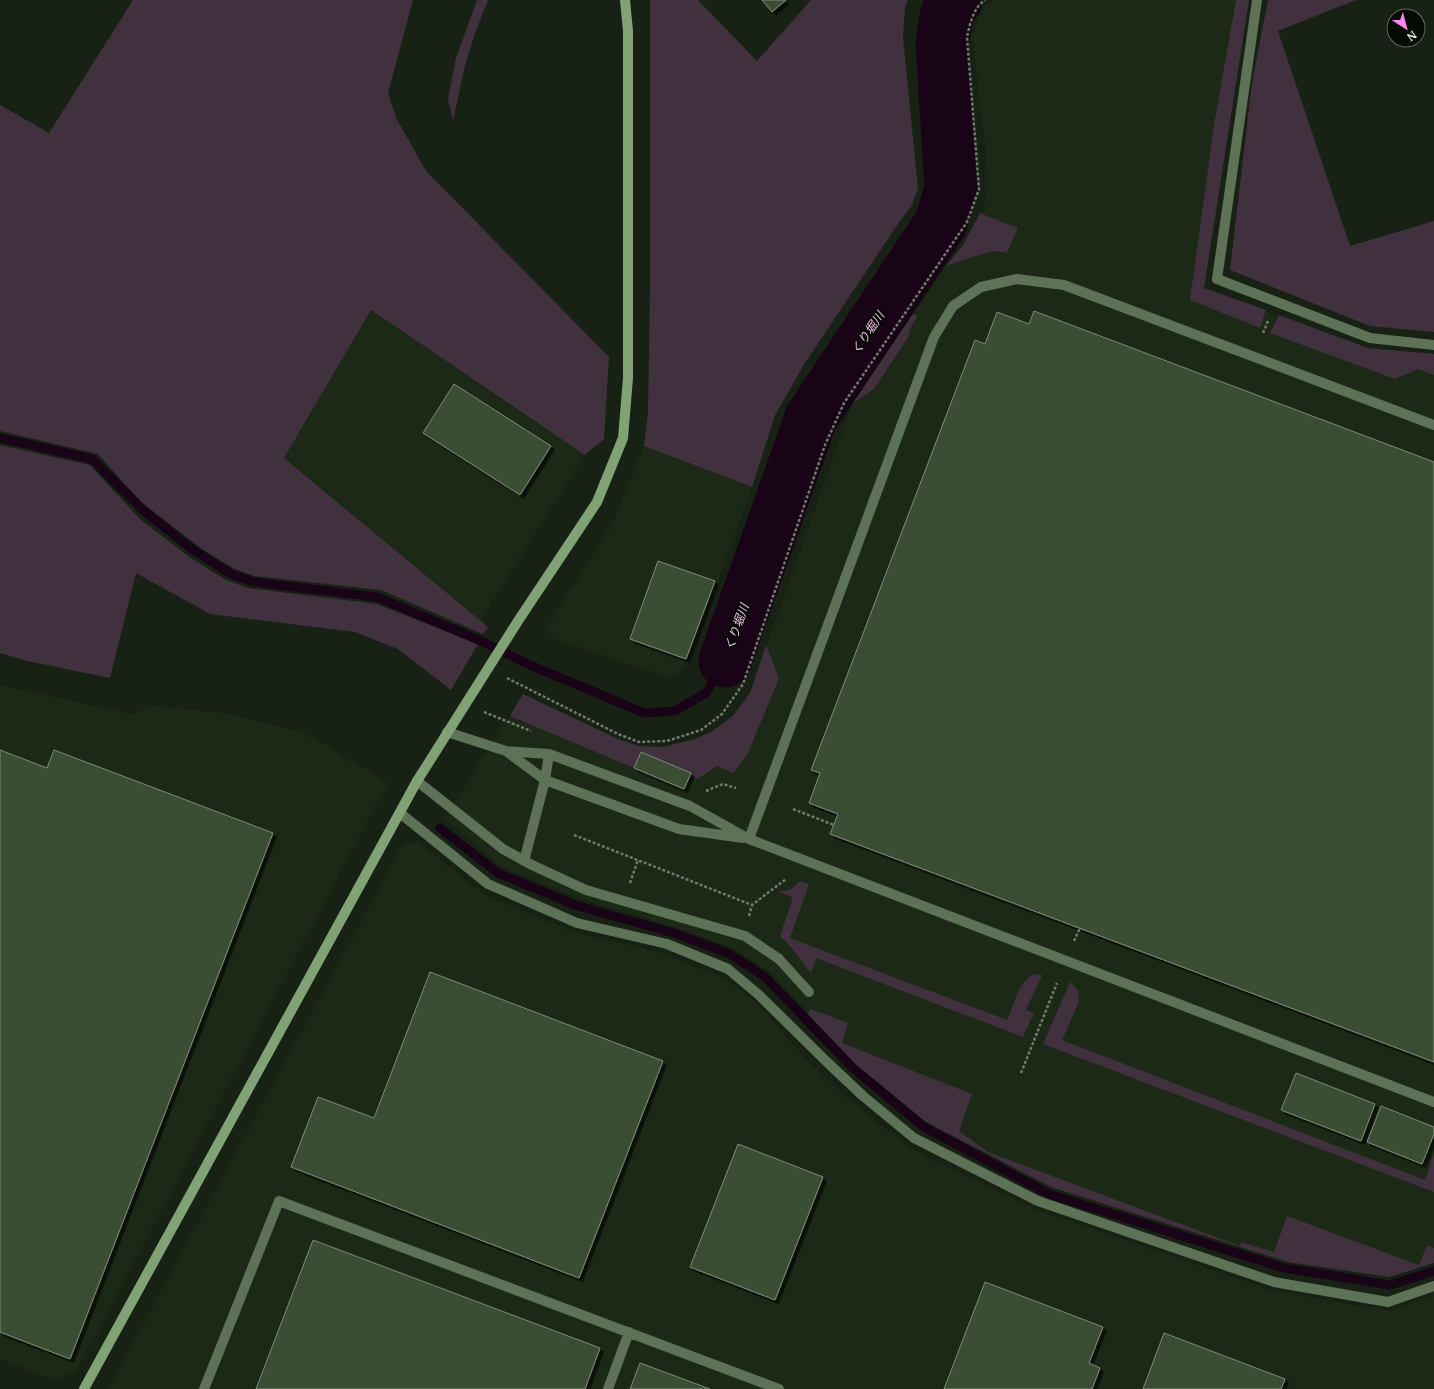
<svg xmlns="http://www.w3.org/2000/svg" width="1434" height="1389" font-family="'Noto Serif','Noto Sans JP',serif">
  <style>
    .built { fill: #1b2916 }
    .green { fill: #41313f }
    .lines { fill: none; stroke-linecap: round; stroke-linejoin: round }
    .stream { stroke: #180416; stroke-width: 9 }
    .river { stroke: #180416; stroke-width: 53 }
    .building { fill: #3a4d33; stroke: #7f8c7a; filter: url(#shadow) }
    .path { stroke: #717a6e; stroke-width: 2.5; stroke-dasharray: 3 2; stroke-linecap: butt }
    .lane { stroke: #5d7256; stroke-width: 10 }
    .street { stroke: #5d7256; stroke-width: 10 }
    .secondary { stroke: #81a275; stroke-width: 10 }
    .labels { text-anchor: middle; stroke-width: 4; stroke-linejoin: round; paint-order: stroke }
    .water-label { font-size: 12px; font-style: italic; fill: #f4c3ee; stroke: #060a05 }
  </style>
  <defs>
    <filter id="shadow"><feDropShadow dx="3.5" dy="3.5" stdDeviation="0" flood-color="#0009"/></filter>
  </defs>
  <rect width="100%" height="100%" fill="#172114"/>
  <!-- built -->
  <path class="built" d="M 996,0 L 1249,0 L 1204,288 L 1368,348 L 1434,354 L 1434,1263 L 1389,1277 L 1288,1262 L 1051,1187 L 926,1122 L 854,1063 L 770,972 L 732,948 L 677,928 L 578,898 L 512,871 L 494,860 L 444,819 L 523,694 L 618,739 L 639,746 L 663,747 L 695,739 L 711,732 L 733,716 L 750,693 L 852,404 L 946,266 L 963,245 L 983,209 L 989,181 L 972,35 L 984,7 Z
    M 371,310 L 585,455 L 480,621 L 284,458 Z
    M 644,446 L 752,487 L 689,662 L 677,675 L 669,676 L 638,668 L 552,638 L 547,627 L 612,524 Z
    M 0,685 L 132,714 L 154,706 L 223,713 L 303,732 L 388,783 L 76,1372 L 54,1380 L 0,1359 Z
    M 419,843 L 485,895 L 571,931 L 659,952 L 726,979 L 755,1001 L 807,1060 L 841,1092 L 907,1146 L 931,1159 L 1038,1210 L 1271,1290 L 1390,1311 L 1434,1295 L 1434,1389 L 108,1389 L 403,844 Z"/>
  <!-- green -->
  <path class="green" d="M 133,0 L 413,0 L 388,93 L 396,118 L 426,171 L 609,357 L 604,439 L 585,455 L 371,310 L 284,458 L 488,627 L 483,634 L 381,590 L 254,576 L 233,568 L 202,549 L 140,501 L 98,454 L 0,431 L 0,105 L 49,133 Z
    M 477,0 L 488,0 L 475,33 L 464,69 L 453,121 L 448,99 L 456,58 Z
    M 650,0 L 698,0 L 757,61 L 811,0 L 908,0 L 905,7 L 903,38 L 918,189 L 911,207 L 900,221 L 805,363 L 775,415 L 752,487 L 644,446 L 648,413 L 650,288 Z
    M 1236,0 L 1249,0 L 1204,288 L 1266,310 L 1260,328 L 1190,300 L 1214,125 Z
    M 1268,0 L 1356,0 L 1278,31 L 1350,246 L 1434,221 L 1434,332 L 1370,326 L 1230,270 L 1252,82 Z
    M 980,213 L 1018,228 L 1007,253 L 995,251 L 972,257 L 946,266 L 963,245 Z
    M 913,314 L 918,316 L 911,326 L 909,336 L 874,389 L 852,404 Z
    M 1279,315 L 1368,348 L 1434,354 L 1434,375 L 1418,369 L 1395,379 L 1270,333 Z
    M 0,445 L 90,465 L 140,519 L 191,558 L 226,580 L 248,588 L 377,604 L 478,644 L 451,690 L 398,649 L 355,632 L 210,614 L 136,573 L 110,678 L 27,661 L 0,653 Z
    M 766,645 L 779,678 L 748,753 L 734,773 L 717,766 L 697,779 L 690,776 L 691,773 L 641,752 L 634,768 L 510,716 L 523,694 L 618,739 L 639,746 L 663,747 L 695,739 L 711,732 L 733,716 L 750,693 Z
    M 800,881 L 809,884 L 790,938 L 1007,1020 C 1014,1006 1021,969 1042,975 L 1026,1010 L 1034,1013 L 1023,1037 L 816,958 L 811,973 L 791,947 L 780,936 L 793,897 L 778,892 L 790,890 Z
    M 1070,982 L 1078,990 L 1079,1002 L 1062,1040 L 1425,1180 L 1434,1153 L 1434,1192 L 1043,1044 Z
    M 811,1009 L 848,1023 L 842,1043 L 972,1094 L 959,1131 L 988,1152 L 1240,1246 L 1241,1242 L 1274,1252 L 1287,1216 L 1419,1265 L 1427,1245 L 1434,1248 L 1434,1263 L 1389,1277 L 1288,1262 L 1051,1187 L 926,1122 L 854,1063 L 807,1013 Z"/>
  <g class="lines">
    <!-- stream -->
    <path class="stream" d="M 0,438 L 92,459 L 144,511 L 192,549 L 231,574 L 254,582 L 377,597 L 481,641 L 530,665 L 644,713 L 675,711 L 706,693 L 725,661
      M 440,828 L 498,873 L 578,906 L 674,933 L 730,954 L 765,977 L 853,1068 L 924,1127 L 1049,1194 L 1284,1268 L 1390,1285 L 1434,1271"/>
    <!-- river -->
    <path class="river" d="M 725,661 L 811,418 L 941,223 L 951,188 L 942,44 L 947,13 L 956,0"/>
  </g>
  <!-- building -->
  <path class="building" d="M 762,0 L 786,0 L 772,12 Z
    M 1034,311 L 1434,462 L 1434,1062 L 830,834 L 838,814 L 809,803 L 820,773 L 811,770 L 975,340 L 985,344 L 997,312 L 1029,324 Z
    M 454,384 L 551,446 L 520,495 L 423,433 Z
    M 658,561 L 715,581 L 686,659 L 630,639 Z
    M 0,750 L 47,768 L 54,750 L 273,833 L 70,1359 L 0,1332 Z
    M 641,752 L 691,773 L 684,789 L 634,768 Z
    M 430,972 L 663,1061 L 579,1278 L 291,1167 L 318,1097 L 374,1118 Z
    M 1296,1073 L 1375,1104 L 1361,1141 L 1281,1110 Z
    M 1381,1106 L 1434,1127 L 1434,1134 L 1422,1164 L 1367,1142 Z
    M 738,1144 L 823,1177 L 775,1300 L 690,1267 Z
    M 313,1240 L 600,1348 L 585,1389 L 256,1389 Z
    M 985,1282 L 1103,1327 L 1089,1363 L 1100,1368 L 1092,1389 L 944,1389 Z
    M 1164,1333 L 1285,1379 L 1281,1389 L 1143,1389 Z
    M 640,1363 L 710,1389 L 630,1389 Z"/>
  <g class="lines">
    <!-- path -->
    <path class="path" d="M 1263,333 L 1268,321
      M 507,678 L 618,734 L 639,742 L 667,741 L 701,730 L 722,714 L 743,684 L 825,445 L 844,403 L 967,222 L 979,189 L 967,37 C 970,24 973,8 985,0
      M 484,712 L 531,731
      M 706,791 L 723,784 L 736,788
      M 793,809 L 834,825
      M 574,835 L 752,905 L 786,879
      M 630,883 L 638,860
      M 749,916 L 752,905
      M 1074,941 L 1080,928
      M 1021,1073 L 1057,983"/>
    <!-- lane -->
    <path class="lane" d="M 447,732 L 506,751 L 549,754 L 690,806 L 749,839 L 1434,1102
      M 506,751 L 545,780 L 679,829 L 743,838
      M 417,781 L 503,849 L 532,865 L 586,890 L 745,936 L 779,959 L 809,992
      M 400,813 L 488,884 L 577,923 L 667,944 L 728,969 L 759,995 L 828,1063 L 863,1096 L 914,1138 L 1038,1201 L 1274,1282 L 1388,1302 L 1434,1286
      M 749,839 L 934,337 L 953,306 L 981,287 L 1017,279 L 1064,285 L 1434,425
      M 524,861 L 545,780 L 549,754
      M 204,1389 L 279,1201 L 779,1389
      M 608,1389 L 629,1332"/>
    <!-- street -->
    <path class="street" d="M 1257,0 L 1217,279 L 1370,338 L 1434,345"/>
    <!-- secondary -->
    <path class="secondary" d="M 84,1389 L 417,781 L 518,621 L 597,502 L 623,438 L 628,378 L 628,31 L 625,0"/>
  </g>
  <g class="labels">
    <!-- water labels -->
    <g class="water-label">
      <text transform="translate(868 333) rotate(-56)" y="4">くり堀川</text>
      <text transform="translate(737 627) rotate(-70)" y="4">くり堀川</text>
    </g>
  </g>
  <!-- north arrow -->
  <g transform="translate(1406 28) rotate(144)"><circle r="19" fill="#060a05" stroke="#636861"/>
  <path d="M0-3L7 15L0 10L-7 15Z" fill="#f788ec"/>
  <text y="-6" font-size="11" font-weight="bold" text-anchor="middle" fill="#eef5eb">N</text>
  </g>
</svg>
